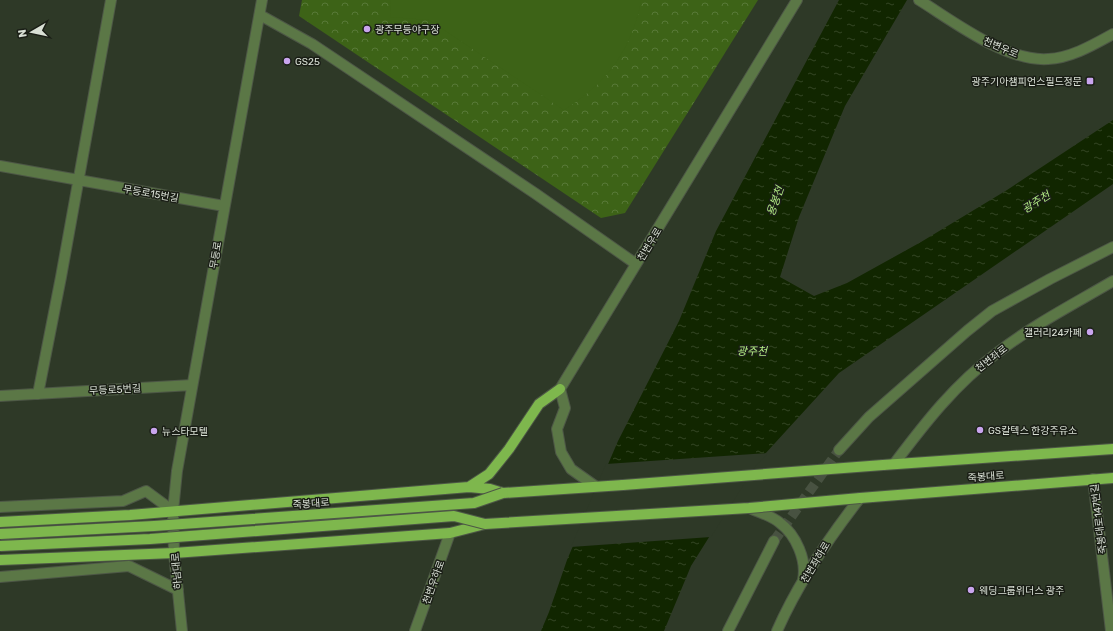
<svg xmlns="http://www.w3.org/2000/svg" width="1113" height="631" font-family="Rubik,'Noto Sans KR',sans-serif">
  <style>
    .park { fill: url(#park-crowns) }
    .pitch { fill: #3d6317 }
    .water { fill: url(#water-ripples) }
    .pier { fill: #2e3927 }
    .lines { fill: none; stroke-linecap: round; stroke-linejoin: round }
    .minor-tunnel { stroke: #485241; stroke-width: 10; stroke-dasharray: 10 5; stroke-linecap: butt }
    .minor-casing { stroke: #4d5746; stroke-width: 12 }
    .major-casing { stroke: #4d5746; stroke-width: 12 }
    .minor { stroke: #5b7746; stroke-width: 10 }
    .major { stroke: #7eb74d; stroke-width: 10 }
    .major-bridge-casing { stroke: #4d5746; stroke-width: 12; stroke-linecap: butt }
    .major-bridge { stroke: #7eb74d; stroke-width: 10 }
    .poi-dot { fill: #c9a5ee; stroke: #1a1e16; stroke-width: 1.5 }
    .labels { text-anchor: middle; stroke-width: 3; stroke-linejoin: round; paint-order: stroke }
    .poi-label { font-size: 10px; fill: #d9e0d5; stroke: #1a1e16; text-anchor: start }
    .street-label { font-size: 10px; fill: #d9e0d5; stroke: #1a1e16 }
    .water-label { font-size: 11px; font-style: italic; fill: #b2ec84; stroke: #1a1e16 }
  </style>
  <defs>
    <pattern id="park-crowns" width="20" height="18" patternUnits="userSpaceOnUse"><rect width="20" height="18" fill="#3d6317"/><path d="M2 6a3 3 0 1 1 6 0M12 15a3 3 0 1 1 6 0" fill="none" stroke="#587938"/></pattern>
    <pattern id="water-ripples" width="26" height="14" patternUnits="userSpaceOnUse"><rect width="26" height="14" fill="#112600"/><path d="M2 4q2-2 4 0t4 0M15 11q2-2 4 0t4 0" fill="none" stroke="#334524"/></pattern>
  </defs>
  <rect width="100%" height="100%" fill="#2e3927"/>
  <!-- park -->
  <path class="park" d="M 302,0 L 758,0 L 625,213 L 601,218 L 299,16 Z"/>
  <!-- pitch -->
  <path class="pitch" d="M 391,0 L 641,0 C 640,9 637,18 634,27 C 619,67 599,87 564,110 L 429,20 L 390,17 Z"/>
  <!-- water -->
  <path class="water" d="M 839,0 L 907,0 L 845,106 L 799,217 L 780,277 L 814,296 L 847,283 L 921,242 L 1007,190 L 1113,120 L 1113,184 L 839,373 L 753,467 L 691,566 L 664,631 L 541,631 L 549,612 L 567,560 L 618,441 L 679,321 L 716,231 Z"/>
  <!-- pier -->
  <path class="pier" d="M 768,453 L 754,468 L 711,537 L 571,547 L 606,464 Z"/>
  <g class="lines">
    <!-- minor-tunnel -->
    <path class="minor-tunnel" d="M 774,541 L 839,450"/>
    <defs>
      <path id="minor" d="M 919,0 C 953,21 1006,62 1048,59 C 1071,58 1093,45 1113,34
        M 260,15 L 312,44 L 536,194 L 636,264
        M 0,166 L 224,206
        M 38,394 L 61,277 L 111,0
        M 0,396 L 192,385
        M 839,450 L 869,417 L 967,331 L 992,311 L 1050,279 L 1113,247
        M 894,464 C 925,423 955,384 997,353 C 1033,325 1074,304 1113,281
        M 1093,479 L 1111,631
        M 595,486 L 571,469 L 561,452 L 557,429 L 565,408 L 560,389 L 797,0
        M 0,507 L 123,501 L 146,491 L 173,511
        M 749,508 C 759,512 772,516 780,523 C 796,535 807,560 803,580
        M 0,577 L 129,566 L 178,590
        M 182,631 L 174,553 L 173,511 L 177,471 L 262,0
        M 415,631 L 450,533
        M 728,631 L 774,541
        M 777,631 C 798,583 828,539 860,498"/>
      <path id="major" d="M 883,465 L 1113,449
        M 469,487 L 489,474 L 509,449 L 539,404 L 560,389
        M 860,498 L 1113,478
        M 0,522 L 130,515 L 469,487 L 490,489 L 503,493 L 623,485
        M 0,560 L 174,553 L 450,533 L 485,524"/>
    </defs>
    <!-- minor casing -->
    <use href="#minor" class="minor-casing"/>
    <!-- major casing -->
    <use href="#major" class="major-casing"/>
    <!-- minor -->
    <use href="#minor" class="minor"/>
    <!-- major -->
    <use href="#major" class="major"/>
    <defs>
      <path id="major-bridge" d="M 623,485 L 883,465
        M 0,534 L 154,526 L 474,503 L 503,493
        M 0,546 L 150,539 L 454,516 L 485,524 L 749,508 L 860,498"/>
    </defs>
    <!-- major-bridge casing -->
    <use href="#major-bridge" class="major-bridge-casing"/>
    <!-- major-bridge -->
    <use href="#major-bridge" class="major-bridge"/>
  </g>
  <!-- markers -->
  <g class="poi-dot">
    <circle cx="367" cy="29" r="4"/>
    <circle cx="287" cy="61" r="4"/>
    <rect x="1086" y="77" width="8" height="8" rx="2"/>
    <circle cx="1090" cy="332" r="4"/>
    <circle cx="980" cy="430" r="4"/>
    <circle cx="154" cy="431" r="4"/>
    <circle cx="971" cy="590" r="4"/>
  </g>
  <g class="labels">
    <!-- poi labels -->
    <g class="poi-label">
      <text x="375" y="33">광주무등야구장</text>
      <text x="295" y="65">GS25</text>
      <text x="1082" y="85" text-anchor="end">광주기아챔피언스필드정문</text>
      <text x="1082" y="336" text-anchor="end">갤러리24카페</text>
      <text x="988" y="434">GS칼텍스 한강주유소</text>
      <text x="162" y="435">뉴스타모텔</text>
      <text x="979" y="594">웨딩그룹위더스 광주</text>
    </g>
    <!-- street labels -->
    <g class="street-label">
      <text transform="translate(1001 47) rotate(23)" y="4">천변우로</text>
      <text transform="translate(151 193) rotate(10)" y="4">무등로15번길</text>
      <text transform="translate(649 244) rotate(-59)" y="4">천변우로</text>
      <text transform="translate(215 255) rotate(-80)" y="4">무등로</text>
      <text transform="translate(991 358) rotate(-38)" y="4">천변좌로</text>
      <text transform="translate(115 389) rotate(-3)" y="4">무등로5번길</text>
      <text transform="translate(986 476) rotate(-5)" y="4">죽봉대로</text>
      <text transform="translate(311 503) rotate(-4)" y="4">죽봉대로</text>
      <text transform="translate(1098 519) rotate(-97)" y="4">죽봉대로147번길</text>
      <text transform="translate(815 562) rotate(-59)" y="4">천변좌하로</text>
      <text transform="translate(176 571) rotate(-95)" y="4">하남대로</text>
      <text transform="translate(433 582) rotate(-70)" y="4">천변우하로</text>
    </g>
    <!-- water labels -->
    <g class="water-label">
      <text transform="translate(775 201) rotate(-71)" y="4">용봉천</text>
      <text transform="translate(1036 202) rotate(-32)" y="4">광주천</text>
      <text x="752" y="355">광주천</text>
    </g>
  </g>
  <!-- north arrow -->
  <g transform="translate(32 32) rotate(261)" stroke="#1a1e16" stroke-width="3" paint-order="stroke">
  <path d="M0-3L7 15L0 10L-7 15Z" fill="#d9e0d5"/>
  <text y="-6" font-size="11" font-weight="bold" text-anchor="middle" fill="#d9e0d5">N</text>
  </g>
</svg>
